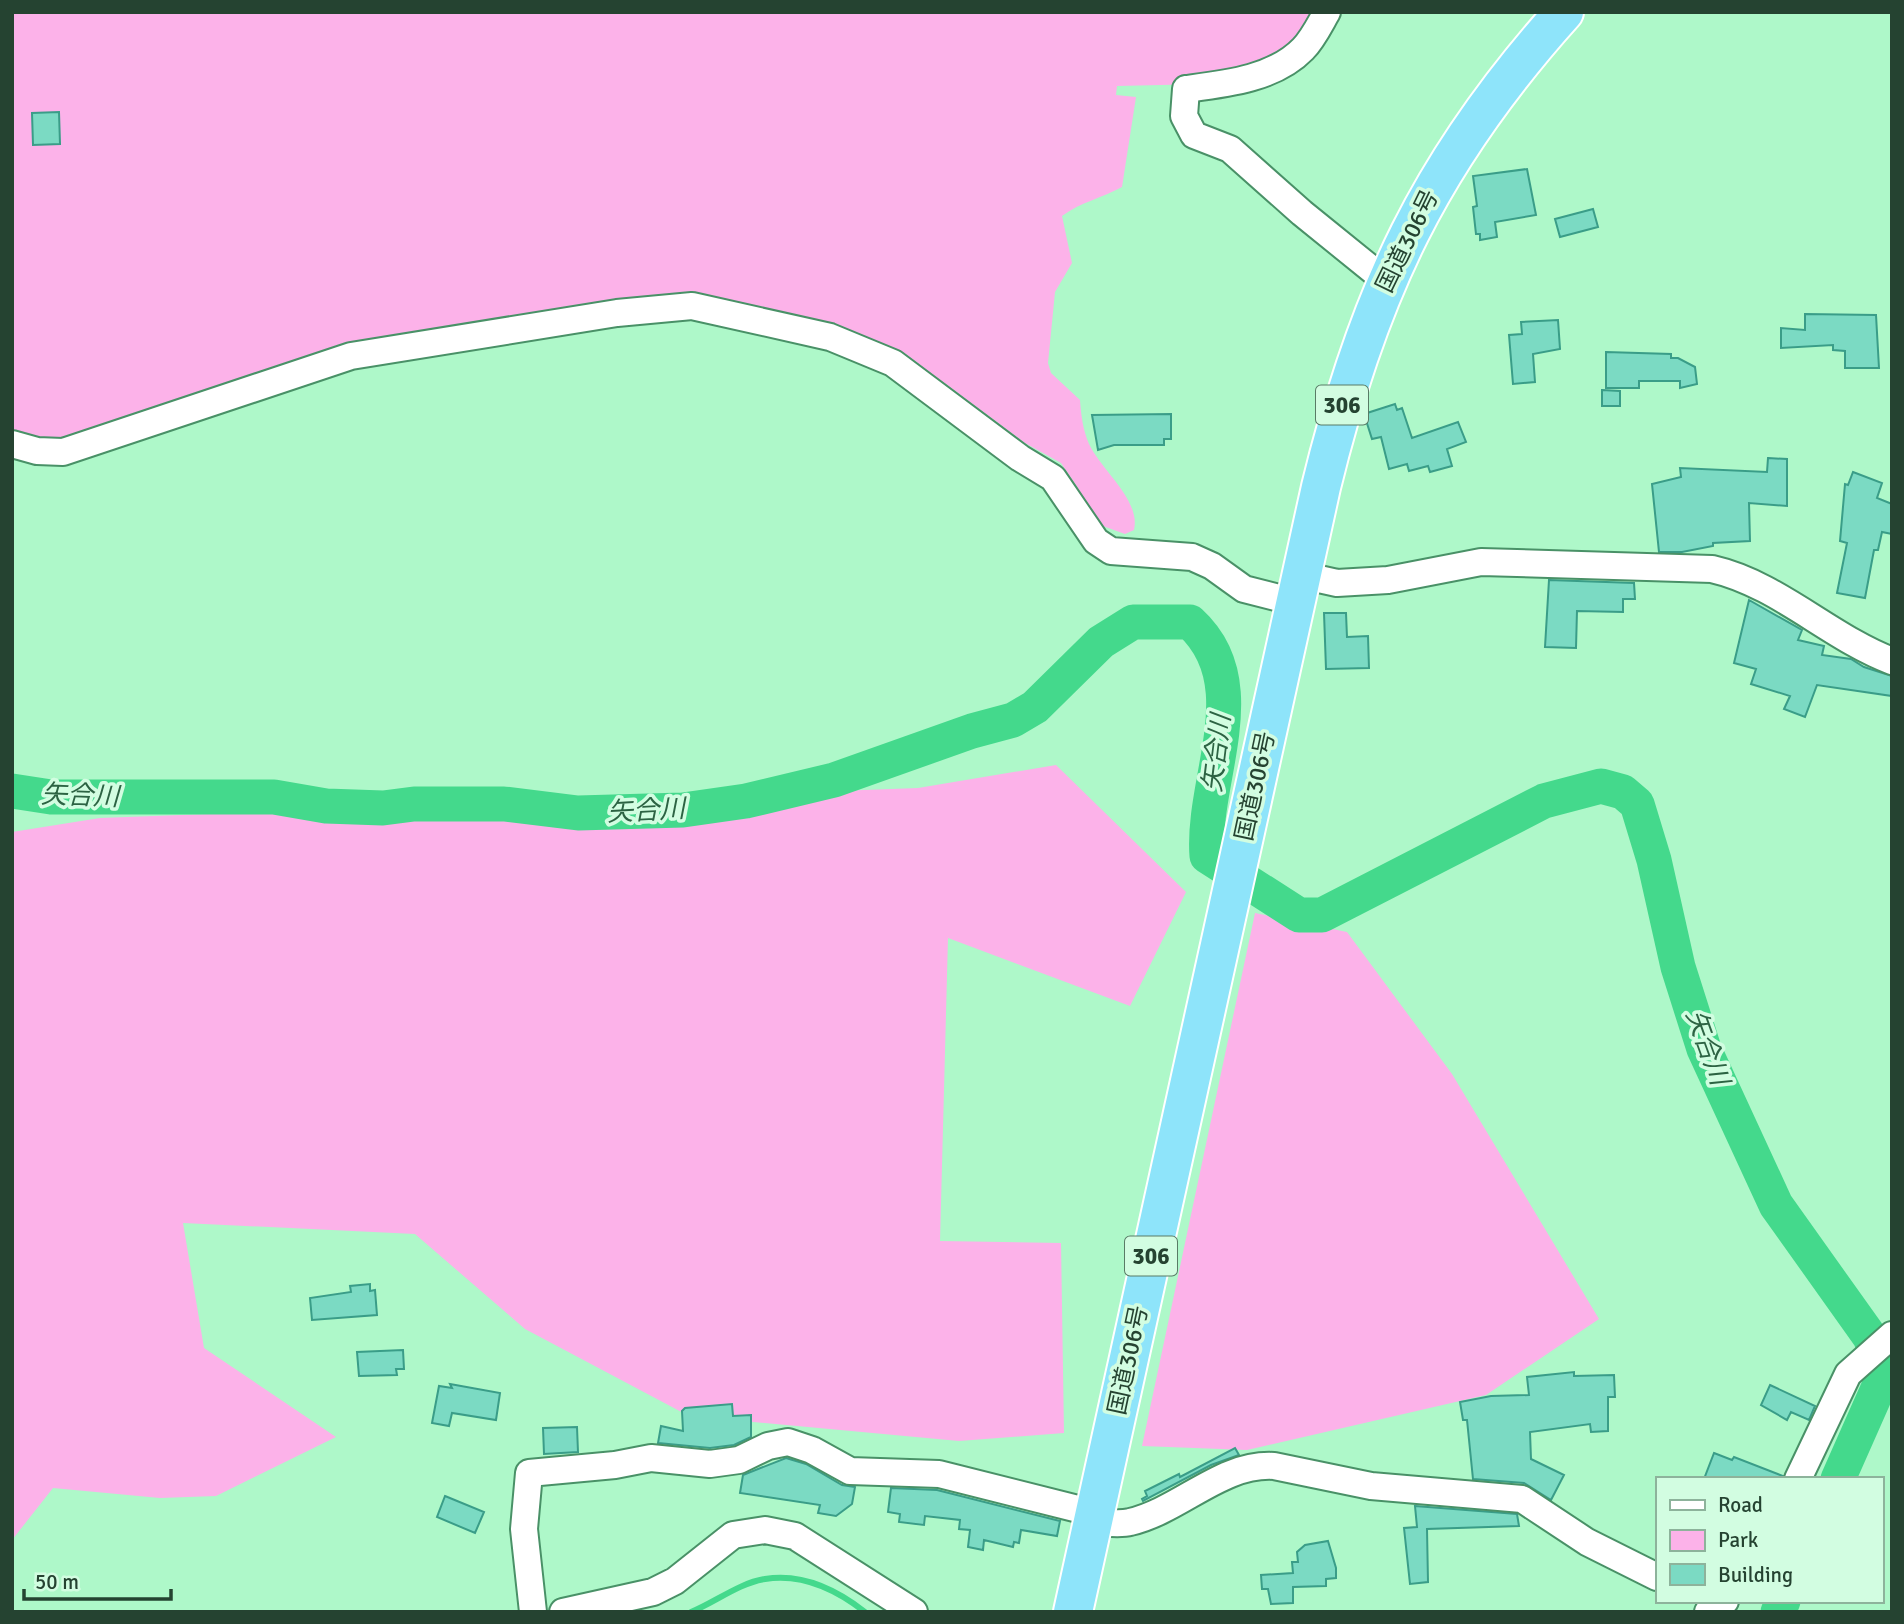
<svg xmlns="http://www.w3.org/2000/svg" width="1904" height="1624" font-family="Signika,'Noto Sans JP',sans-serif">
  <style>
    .green { fill: #fcb2e9 }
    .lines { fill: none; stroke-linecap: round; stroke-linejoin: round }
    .stream { stroke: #44d98c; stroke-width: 6 }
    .river { stroke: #44d98c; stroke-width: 35 }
    .building { fill: #7bdac3; stroke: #3a9d88; stroke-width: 2 }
    .minor-casing { stroke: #499167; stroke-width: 30 }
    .highway-casing { stroke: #fff; stroke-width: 42 }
    .minor { stroke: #fff; stroke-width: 26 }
    .highway { stroke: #8ee4fa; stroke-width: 38 }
    .labels { text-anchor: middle; stroke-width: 7; stroke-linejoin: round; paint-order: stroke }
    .shield { fill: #d2fde1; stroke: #597b66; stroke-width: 2 }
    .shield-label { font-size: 23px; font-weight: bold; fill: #254331 }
    .street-label { font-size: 24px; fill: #254331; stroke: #d2fde1 }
    .water-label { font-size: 26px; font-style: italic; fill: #2c6343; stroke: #d2fde1 }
  </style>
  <rect width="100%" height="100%" fill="#aef8c9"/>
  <!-- green -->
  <path class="green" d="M 12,12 L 1322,12 L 1270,66 L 1205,84 L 1117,86 L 1116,95 L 1136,97 L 1122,187 C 1102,198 1081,202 1062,216 L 1072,263 L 1055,292 L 1048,363 L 1051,373 L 1080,400 C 1081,415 1083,430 1089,444 C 1101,470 1141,500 1134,530 L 1125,534 L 1100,525 L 1077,499 L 1078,488 L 1061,463 L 1025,443 L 904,353 L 709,302 L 366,344 L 58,444 L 12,432 Z
    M 1056,765 L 1186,892 L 1130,1006 L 948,938 L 940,1241 L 1061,1243 L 1064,1433 L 959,1441 L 689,1416 L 525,1329 L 415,1234 L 183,1223 L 204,1348 L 336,1437 L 216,1496 L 160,1498 L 53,1488 L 12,1540 L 12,832 L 100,818 L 918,788 Z
    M 1255,913 L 1347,932 L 1452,1074 L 1599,1319 L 1486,1395 L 1247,1450 L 1142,1446 Z"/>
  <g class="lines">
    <!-- stream -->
    <path class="stream" d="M 691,1612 C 714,1603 739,1583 765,1579 C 802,1573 837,1590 865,1612"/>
    <!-- river -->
    <path class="river" d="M 12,791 L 51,797 L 274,797 L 326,806 L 383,808 L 414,804 L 504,804 L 578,813 L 683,810 L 746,801 L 834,780 L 972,731 L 1013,720 L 1035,707 L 1101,642 L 1133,622 L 1190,622 C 1258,684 1201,779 1207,856 L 1299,915 L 1322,915 L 1544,801 L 1601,786 L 1623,792 L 1637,804 L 1654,860 L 1678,967 L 1704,1049 L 1776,1205 L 1870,1337 L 1884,1375 L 1838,1479
      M 1778,1612 L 1783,1601"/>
  </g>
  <!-- building -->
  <path class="building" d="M 59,112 L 60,144 L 33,145 L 32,113 Z
    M 1527,169 L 1536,215 L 1495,222 L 1497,237 L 1480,240 L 1480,234 L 1476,234 L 1473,207 L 1477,206 L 1473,176 Z
    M 1593,209 L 1598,227 L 1560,237 L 1555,219 Z
    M 1805,314 L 1876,315 L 1879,368 L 1845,368 L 1845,351 L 1833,350 L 1833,345 L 1781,348 L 1781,328 L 1805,330 Z
    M 1558,320 L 1560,349 L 1533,354 L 1535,382 L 1513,384 L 1509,335 L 1522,334 L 1521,322 Z
    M 1606,352 L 1671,354 L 1671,358 L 1678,358 L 1695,367 L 1697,384 L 1680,388 L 1680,381 L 1639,381 L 1639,388 L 1606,388 Z
    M 1602,390 L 1620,391 L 1620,406 L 1602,406 Z
    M 1395,404 L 1397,410 L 1402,408 L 1412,438 L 1458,422 L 1466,442 L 1447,449 L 1452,466 L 1430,472 L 1428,466 L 1409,471 L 1407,464 L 1389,469 L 1381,437 L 1372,439 L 1364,414 Z
    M 1171,414 L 1171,439 L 1164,439 L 1164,445 L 1114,445 L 1098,450 L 1092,415 Z
    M 1768,458 L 1787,459 L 1787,506 L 1749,503 L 1750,541 L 1713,543 L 1713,546 L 1682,552 L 1659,552 L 1652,484 L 1681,477 L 1680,468 L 1767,472 Z
    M 1853,472 L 1882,483 L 1877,498 L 1892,504 L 1892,534 L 1882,532 L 1878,550 L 1874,550 L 1865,598 L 1837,593 L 1847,543 L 1840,541 L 1845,484 L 1848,485 Z
    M 1549,580 L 1634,583 L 1635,599 L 1623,599 L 1623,612 L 1577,611 L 1576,648 L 1545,647 Z
    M 1749,600 L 1802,630 L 1798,640 L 1824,646 L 1822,655 L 1851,659 L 1864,667 L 1892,676 L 1892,696 L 1817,685 L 1805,717 L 1784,709 L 1790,696 L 1751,684 L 1756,669 L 1734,663 Z
    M 1324,613 L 1346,613 L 1347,637 L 1368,636 L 1369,668 L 1326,669 Z
    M 370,1284 L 370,1291 L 375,1290 L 377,1315 L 312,1320 L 310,1298 L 351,1292 L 350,1286 Z
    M 403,1350 L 404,1369 L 396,1369 L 397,1375 L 359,1376 L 357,1352 Z
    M 1574,1372 L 1574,1376 L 1614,1375 L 1615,1397 L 1608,1397 L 1608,1431 L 1591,1432 L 1590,1424 L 1530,1432 L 1531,1459 L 1564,1475 L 1551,1500 L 1524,1483 L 1473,1479 L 1467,1420 L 1463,1420 L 1460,1402 L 1491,1396 L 1529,1395 L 1527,1377 Z
    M 450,1384 L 500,1393 L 496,1420 L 452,1413 L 449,1426 L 432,1423 L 439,1386 L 452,1388 Z
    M 1770,1385 L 1815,1406 L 1809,1420 L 1791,1412 L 1787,1420 L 1761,1405 Z
    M 732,1404 L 733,1416 L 751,1415 L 751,1437 L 734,1445 L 710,1448 L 658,1443 L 661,1426 L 683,1431 L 682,1411 L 685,1408 Z
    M 577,1427 L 578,1452 L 544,1454 L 543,1428 Z
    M 1235,1448 L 1239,1455 L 1211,1465 L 1143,1501 L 1142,1499 L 1147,1496 L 1145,1491 L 1179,1474 L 1180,1477 Z
    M 1714,1453 L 1732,1460 L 1734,1457 L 1783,1476 L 1782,1479 L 1704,1479 Z
    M 786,1458 L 806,1464 L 842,1485 L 855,1487 L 852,1504 L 836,1516 L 818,1513 L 820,1505 L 740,1493 L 743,1475 Z
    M 891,1488 L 937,1490 L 1060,1521 L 1057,1536 L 1021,1530 L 1019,1543 L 1014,1542 L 1013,1547 L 984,1540 L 983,1550 L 968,1547 L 970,1530 L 959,1529 L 960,1520 L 925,1516 L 924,1525 L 899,1522 L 900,1514 L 888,1512 Z
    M 445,1496 L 484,1512 L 475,1533 L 437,1517 Z
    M 1415,1506 L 1517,1514 L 1519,1526 L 1427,1529 L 1428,1582 L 1410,1584 L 1404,1528 L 1417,1527 Z
    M 1328,1541 L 1336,1568 L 1336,1578 L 1326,1579 L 1326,1586 L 1293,1587 L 1293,1603 L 1271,1604 L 1268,1589 L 1262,1589 L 1261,1575 L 1293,1573 L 1292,1562 L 1298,1562 L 1297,1552 L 1305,1545 Z"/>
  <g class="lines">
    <defs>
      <path id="minor" d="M 1327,12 C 1320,24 1313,39 1303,49 C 1274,79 1225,84 1186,89 L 1184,116 L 1194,135 L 1230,149 L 1302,213 L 1386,281
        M 12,444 L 37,451 L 63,452 L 351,356 L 617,313 L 692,306 L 830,337 L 893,363 L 1020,458 L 1053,478 L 1096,541 L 1111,551 L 1192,557 L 1212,566 L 1244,589 L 1295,602
        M 1301,575 L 1337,583 L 1388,580 L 1481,562 L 1712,569 C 1778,584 1829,637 1892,661
        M 1798,1479 L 1848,1374 L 1892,1335
        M 1093,1522 C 1104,1522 1119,1525 1130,1522 C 1181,1510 1221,1463 1274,1466 L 1371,1486 L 1522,1499 L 1587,1542 L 1657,1577
        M 533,1612 L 524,1529 L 529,1473 L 615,1465 L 651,1458 L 710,1464 L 739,1460 L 768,1446 L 788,1442 L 812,1450 L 850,1471 L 939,1474 L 1094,1513
        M 563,1612 L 653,1592 L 675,1581 L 733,1535 L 765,1530 L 795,1536 L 914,1612
        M 1708,1612 L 1725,1601"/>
      <path id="highway" d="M 1073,1612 L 1321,487 C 1368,294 1430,161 1564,12"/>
    </defs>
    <!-- minor casing -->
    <use href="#minor" class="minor-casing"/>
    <!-- highway casing -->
    <use href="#highway" class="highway-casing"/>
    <!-- minor -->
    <use href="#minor" class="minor"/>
    <!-- highway -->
    <use href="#highway" class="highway"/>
  </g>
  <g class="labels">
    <!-- shield labels -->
    <g class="shield">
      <rect x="1316" y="385.5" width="52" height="39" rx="5"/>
      <rect x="1125" y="1236.5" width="52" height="39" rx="5"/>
    </g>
    <g class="shield-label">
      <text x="1342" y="413">306</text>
      <text x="1151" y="1264">306</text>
    </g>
    <!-- street labels -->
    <g class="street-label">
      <text transform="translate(1407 241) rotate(-64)" y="8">国道306号</text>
      <text transform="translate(1255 786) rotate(-78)" y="8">国道306号</text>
      <text transform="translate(1128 1360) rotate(-78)" y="8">国道306号</text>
    </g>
    <!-- water labels -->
    <g class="water-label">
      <text transform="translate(1216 753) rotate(-83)" y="9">矢合川</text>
      <text transform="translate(80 795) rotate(2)" y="9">矢合川</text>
      <text transform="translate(646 810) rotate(-3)" y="9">矢合川</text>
      <text transform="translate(1708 1047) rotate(70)" y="9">矢合川</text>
    </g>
  </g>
  <!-- border -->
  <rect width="1904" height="1624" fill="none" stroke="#254331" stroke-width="28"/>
  <!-- legend -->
  <rect x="1656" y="1477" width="228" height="126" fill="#d2fde1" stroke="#8db39b" stroke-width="2"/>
  <rect x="1670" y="1500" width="35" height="10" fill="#ffffff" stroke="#8db39b" stroke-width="2"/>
  <text x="1718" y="1512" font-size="21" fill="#254331">Road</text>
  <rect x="1670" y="1530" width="35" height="21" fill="#fcb2e9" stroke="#8db39b" stroke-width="2"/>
  <text x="1718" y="1547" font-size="21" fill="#254331">Park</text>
  <rect x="1670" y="1564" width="35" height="21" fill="#7bdac3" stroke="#8db39b" stroke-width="2"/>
  <text x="1718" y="1582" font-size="21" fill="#254331">Building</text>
  <!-- scale -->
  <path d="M24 1589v10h147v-10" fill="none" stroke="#254331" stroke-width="3.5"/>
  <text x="35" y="1589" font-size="21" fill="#254331" stroke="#d2fde1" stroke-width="5" paint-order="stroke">50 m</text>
</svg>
